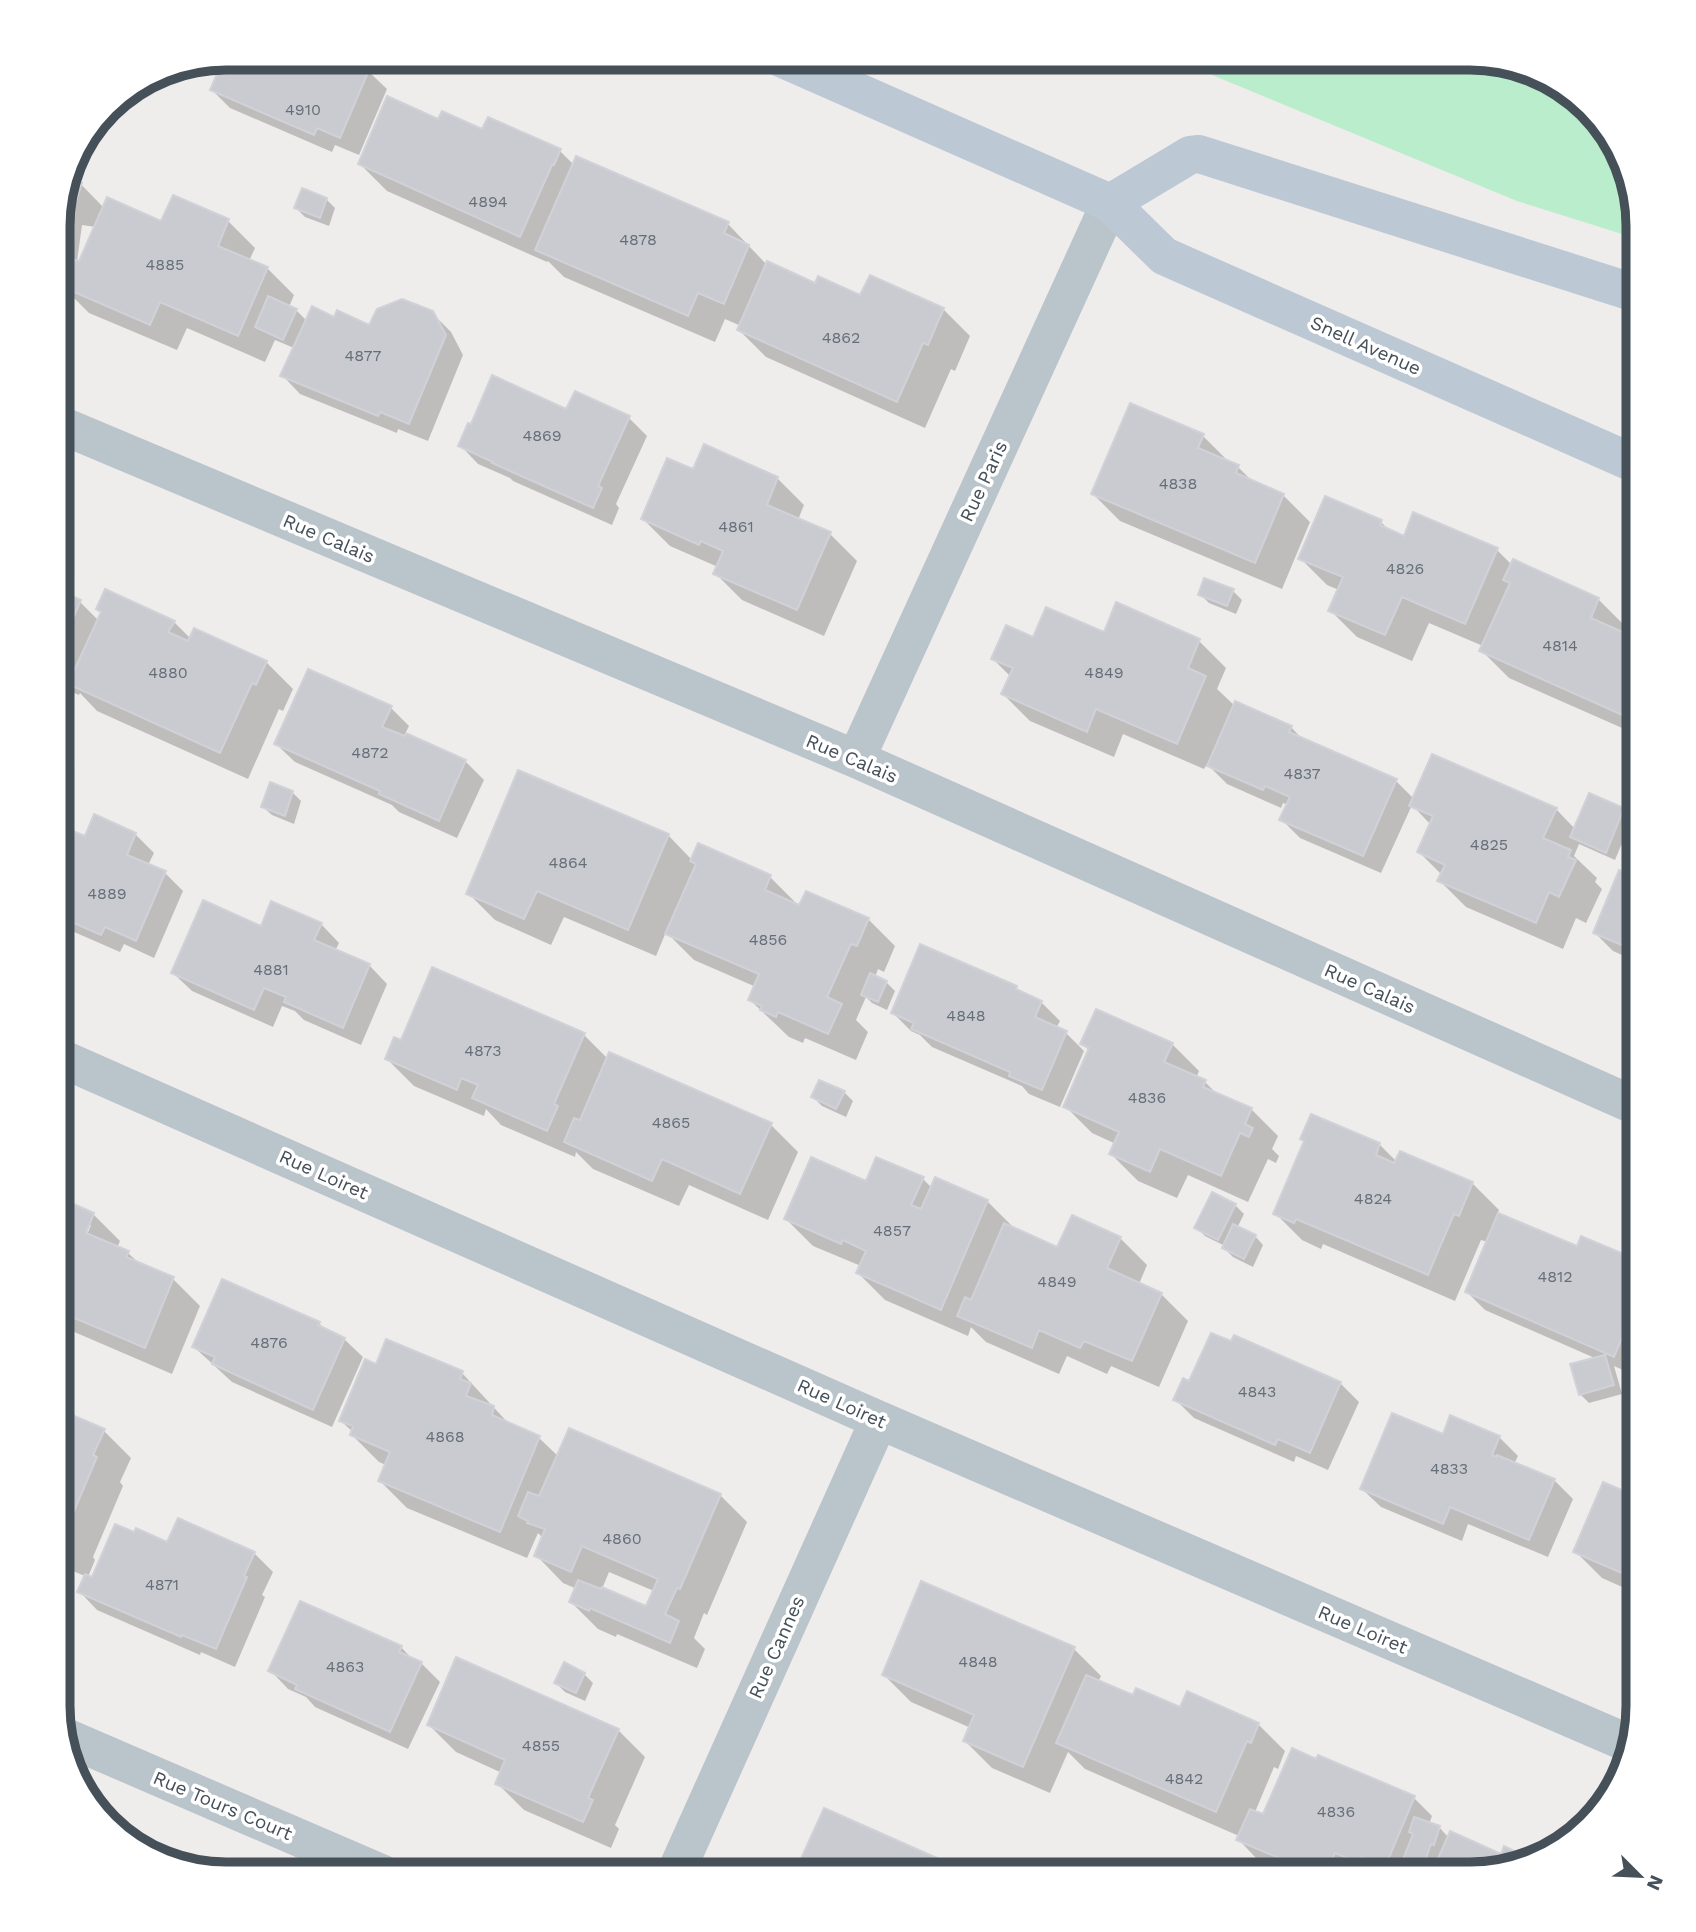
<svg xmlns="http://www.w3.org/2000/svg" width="1696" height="1932" font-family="'Work Sans',sans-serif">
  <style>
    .green { fill: #baedcc }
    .shadow { fill: #0003; fill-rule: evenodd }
    .building { fill: #c9cbd1; stroke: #d0d2d8; stroke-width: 2 }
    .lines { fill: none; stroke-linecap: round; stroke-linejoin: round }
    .street { stroke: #bac4cb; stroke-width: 38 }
    .secondary { stroke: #bcc8d3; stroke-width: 38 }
    .labels { text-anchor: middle; stroke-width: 7; stroke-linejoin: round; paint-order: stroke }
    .number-label { font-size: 16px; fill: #666f77 }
    .street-label { font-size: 19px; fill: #455059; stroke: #fff }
    .rim { fill: none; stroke: #455059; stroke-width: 9 }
  </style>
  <rect width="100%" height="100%" fill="#efecec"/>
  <!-- green -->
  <path class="green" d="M 1171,58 L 1481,58 L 1554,80 L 1604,124 L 1629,171 L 1638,225 L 1638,239 L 1517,201 Z"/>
  <!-- shadow -->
  <path class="shadow" d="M 226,58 L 338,58 L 368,71 L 387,89 L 359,155 L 335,145 L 332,152 L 230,108 L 212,90 Z
    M 105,112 L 112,118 L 106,131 L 95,126 Z
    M 439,121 L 560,151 L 574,165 L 728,224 L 767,265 L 816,285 L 861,297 L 871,277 L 943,309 L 970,336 L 955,371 L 951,369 L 925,428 L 766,357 L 739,330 L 741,326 L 725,319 L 715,342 L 564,277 L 548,261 L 547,262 L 387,191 L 360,164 Z
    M 69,175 L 72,175 L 104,208 L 162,224 L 228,221 L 255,248 L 249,261 L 267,268 L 294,295 L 289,307 L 296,310 L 307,321 L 335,319 L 370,327 L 432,313 L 451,332 L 463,355 L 428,441 L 398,429 L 397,433 L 300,394 L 282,375 L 294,348 L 275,340 L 265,362 L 187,328 L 177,350 L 89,313 L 72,296 L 58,294 L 58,214 ZM 82,225 L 96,227 L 76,269 Z
    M 326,199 L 335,208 L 329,226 L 305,217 L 296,208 Z
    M 567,411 L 629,418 L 647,436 L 616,504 L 619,508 L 612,525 L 513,481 L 510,478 L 478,464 L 460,445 Z
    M 1203,436 L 1230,463 L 1238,467 L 1254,483 L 1283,495 L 1310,522 L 1282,589 L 1120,521 L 1093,494 Z
    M 694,471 L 777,478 L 804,505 L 798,520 L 830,534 L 857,561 L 824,636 L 742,600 L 715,573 L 718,567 L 670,546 L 643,519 Z
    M 1381,522 L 1392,533 L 1405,538 L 1497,550 L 1512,565 L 1598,599 L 1625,626 L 1622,634 L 1638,641 L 1638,735 L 1509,678 L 1482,651 L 1483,646 L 1429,623 L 1412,661 L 1357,637 L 1330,610 L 1339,590 L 1327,585 L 1300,558 Z
    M 1233,591 L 1242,600 L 1236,614 L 1209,603 L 1200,594 Z
    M 58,592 L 80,602 L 99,621 L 174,622 L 191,639 L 266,662 L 293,689 L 283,711 L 279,709 L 248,779 L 97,711 L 80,693 L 79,695 L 58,686 Z
    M 1105,634 L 1199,641 L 1226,668 L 1217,689 L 1235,706 L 1291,727 L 1304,741 L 1396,781 L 1414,799 L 1556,809 L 1575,829 L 1623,810 L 1632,819 L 1615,860 L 1579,844 L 1574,856 L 1597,878 L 1595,882 L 1602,889 L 1586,923 L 1576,918 L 1563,949 L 1466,907 L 1439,880 L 1442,875 L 1419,852 L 1431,825 L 1412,805 L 1381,873 L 1300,838 L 1281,819 L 1288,805 L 1283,803 L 1281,808 L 1227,784 L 1207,764 L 1204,769 L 1123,734 L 1114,757 L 1030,721 L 1003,694 L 1011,677 L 993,659 L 1034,640 Z
    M 391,708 L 409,726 L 405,734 L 465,761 L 484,780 L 457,838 L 399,812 L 392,805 L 295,762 L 276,744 Z
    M 293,793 L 301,801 L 294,824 L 272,815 L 263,807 Z
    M 58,827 L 86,838 L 135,834 L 154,853 L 148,865 L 165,873 L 183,891 L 154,958 L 124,944 L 120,952 L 58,925 Z
    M 668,835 L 692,860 L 770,877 L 797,904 L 797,905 L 868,919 L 895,946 L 884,972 L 878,969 L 875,977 L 886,982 L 895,991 L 887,1010 L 872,1003 L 866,997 L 856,1020 L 868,1032 L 856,1060 L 805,1038 L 803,1043 L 789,1037 L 750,1000 L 756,987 L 694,960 L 666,932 L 656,956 L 564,917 L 551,945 L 495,920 L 468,893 Z
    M 1620,872 L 1638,879 L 1638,962 L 1613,951 L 1595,933 Z
    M 321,924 L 339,943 L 335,951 L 369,965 L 387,984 L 361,1045 L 304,1020 L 295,1011 L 282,1006 L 273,1027 L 192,991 L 173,973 L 262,928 Z
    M 1016,988 L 1022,994 L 1041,1002 L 1060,1021 L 1056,1028 L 1066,1033 L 1084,1051 L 1060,1107 L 1029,1094 L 1022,1086 L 932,1047 L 920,1035 L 911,1031 L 893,1013 Z
    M 584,1035 L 608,1059 L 771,1125 L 798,1152 L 768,1220 L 689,1185 L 679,1206 L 593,1169 L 576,1152 L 575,1157 L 501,1125 L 486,1109 L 484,1116 L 414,1086 L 387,1059 L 402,1042 Z
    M 1082,1044 L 1172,1044 L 1199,1071 L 1196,1078 L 1205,1082 L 1218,1095 L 1251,1109 L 1278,1136 L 1272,1149 L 1279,1156 L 1276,1163 L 1268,1159 L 1248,1202 L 1188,1175 L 1177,1198 L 1138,1181 L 1111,1154 L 1116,1144 L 1092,1133 L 1065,1106 L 1090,1051 Z
    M 844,1092 L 853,1101 L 846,1117 L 822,1106 L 813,1097 Z
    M 1379,1144 L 1397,1162 L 1472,1183 L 1499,1210 L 1497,1215 L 1578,1248 L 1582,1238 L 1638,1262 L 1638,1360 L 1632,1374 L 1614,1366 L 1622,1394 L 1589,1403 L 1580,1394 L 1597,1359 L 1485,1310 L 1467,1292 L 1488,1242 L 1481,1240 L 1455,1301 L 1323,1244 L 1321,1249 L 1302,1240 L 1275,1213 Z
    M 923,1179 L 932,1188 L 987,1201 L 1014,1228 L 1058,1249 L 1120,1238 L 1147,1265 L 1139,1284 L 1161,1294 L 1188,1321 L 1159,1387 L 1111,1366 L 1107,1374 L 1067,1356 L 1059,1374 L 986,1342 L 971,1327 L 968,1336 L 885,1300 L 858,1273 L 861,1266 L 813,1246 L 786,1219 L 867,1183 Z
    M 1213,1194 L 1235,1205 L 1244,1214 L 1237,1228 L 1255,1236 L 1263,1245 L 1253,1267 L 1233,1257 L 1224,1248 L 1225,1246 L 1205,1236 L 1196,1227 Z
    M 58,1199 L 93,1214 L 120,1241 L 117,1248 L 128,1253 L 140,1264 L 173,1279 L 200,1306 L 172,1374 L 58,1325 ZM 87,1225 L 91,1225 L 84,1242 L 81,1241 Z
    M 319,1323 L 326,1331 L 344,1339 L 363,1357 L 332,1427 L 232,1382 L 194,1347 Z
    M 377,1366 L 462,1373 L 510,1425 L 539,1438 L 558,1456 L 720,1495 L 747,1522 L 707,1615 L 704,1613 L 694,1638 L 705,1649 L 697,1668 L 617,1634 L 616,1637 L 598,1629 L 571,1602 L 577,1589 L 563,1583 L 536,1555 L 543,1538 L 538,1533 L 527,1558 L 407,1508 L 380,1481 L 386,1465 L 379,1462 L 352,1435 L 353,1432 L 341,1421 ZM 609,1572 L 654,1591 L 647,1608 L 602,1589 Z
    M 1190,1383 L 1340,1383 L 1359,1402 L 1328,1470 L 1296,1456 L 1294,1462 L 1194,1418 L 1176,1400 Z
    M 58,1411 L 104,1431 L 131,1458 L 120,1482 L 123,1486 L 93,1557 L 95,1560 L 88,1577 L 92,1579 L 168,1545 L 254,1553 L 273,1572 L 262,1595 L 265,1597 L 235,1667 L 201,1652 L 200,1655 L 97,1610 L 79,1591 L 85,1576 L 58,1565 Z
    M 1444,1436 L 1499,1437 L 1518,1456 L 1514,1464 L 1554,1480 L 1573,1499 L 1548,1557 L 1468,1524 L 1462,1541 L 1381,1507 L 1362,1489 Z
    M 1604,1485 L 1638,1499 L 1638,1594 L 1602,1578 L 1575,1551 Z
    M 401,1647 L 413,1660 L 421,1663 L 440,1682 L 408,1749 L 315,1707 L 306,1697 L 288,1689 L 270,1670 Z
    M 1074,1649 L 1101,1676 L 1098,1682 L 1134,1697 L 1180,1710 L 1258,1724 L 1285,1751 L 1278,1769 L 1274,1767 L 1255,1812 L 1264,1816 L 1414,1798 L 1432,1816 L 1429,1824 L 1439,1827 L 1449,1838 L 1501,1856 L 1505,1849 L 1532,1861 L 1525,1865 L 1471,1874 L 1423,1874 L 1413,1871 L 1410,1868 L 1407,1874 L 1362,1874 L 1353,1870 L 1352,1874 L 1292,1874 L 1256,1858 L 1238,1839 L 1239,1836 L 1085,1769 L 1068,1752 L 1050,1793 L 992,1768 L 965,1741 L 971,1728 L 911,1702 L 884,1675 Z
    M 584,1674 L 593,1683 L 585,1701 L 565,1692 L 556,1683 Z
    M 429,1725 L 618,1730 L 645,1757 L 615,1825 L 619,1829 L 611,1848 L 524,1810 L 497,1783 L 502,1773 L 456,1752 Z
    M 825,1810 L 969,1874 L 796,1874 Z"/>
  <!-- building -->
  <path class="building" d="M 224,58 L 342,58 L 369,70 L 340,138 L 317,128 L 314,135 L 210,90 Z
    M 387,96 L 438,119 L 442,111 L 482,129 L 488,117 L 561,149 L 554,165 L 552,165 L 520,237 L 358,164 Z
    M 576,156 L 729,222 L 724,233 L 749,245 L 724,304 L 698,293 L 688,316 L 535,250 Z
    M 69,173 L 73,174 L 71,182 L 82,183 L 76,201 L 62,200 Z
    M 302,188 L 327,198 L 320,218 L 294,208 Z
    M 173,195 L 229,219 L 218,246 L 268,267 L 238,336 L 160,302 L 150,325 L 60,286 L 72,259 L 79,261 L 107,197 L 161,221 Z
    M 767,261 L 815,283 L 818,276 L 860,295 L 870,275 L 944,308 L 928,345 L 923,343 L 897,402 L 737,330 Z
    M 268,296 L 297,309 L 283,340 L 255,327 Z
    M 402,299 L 433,311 L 446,335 L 409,424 L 380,412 L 378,416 L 280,376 L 312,306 L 334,317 L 337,310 L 369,325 L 377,309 Z
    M 492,375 L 566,409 L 575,391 L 630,416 L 598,486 L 602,488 L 593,508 L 492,463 L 493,462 L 458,446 L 468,423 L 471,424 Z
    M 1130,403 L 1204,434 L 1198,448 L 1239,465 L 1236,473 L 1284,494 L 1255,563 L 1091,494 Z
    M 704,444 L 778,477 L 767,505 L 831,532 L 797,610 L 713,574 L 723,551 L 701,541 L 699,545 L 641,519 L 667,458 L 693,469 Z
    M 1325,496 L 1382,520 L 1380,525 L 1404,536 L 1413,512 L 1498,548 L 1465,624 L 1402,597 L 1385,635 L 1328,611 L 1343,577 L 1298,559 Z
    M 1513,559 L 1599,598 L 1591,618 L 1638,639 L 1638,722 L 1479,651 L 1510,583 L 1503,580 Z
    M 1204,578 L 1234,589 L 1227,606 L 1198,595 Z
    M 105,589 L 175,621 L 168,632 L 188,641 L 194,628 L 267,661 L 256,685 L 252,683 L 220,753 L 68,684 L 101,612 L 96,609 Z
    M 58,590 L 81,600 L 58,654 Z
    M 1116,602 L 1200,639 L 1188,668 L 1206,676 L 1177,744 L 1096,709 L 1087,732 L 1001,694 L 1013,668 L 991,659 L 1006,625 L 1033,637 L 1046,607 L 1104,632 Z
    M 308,669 L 392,706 L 382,727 L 405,736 L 406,733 L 466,760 L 439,821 L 379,794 L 380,791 L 274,744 Z
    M 1235,701 L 1292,726 L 1289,732 L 1397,779 L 1363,856 L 1279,820 L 1290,797 L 1265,786 L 1263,790 L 1207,766 Z
    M 1432,754 L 1557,808 L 1543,838 L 1571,850 L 1568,857 L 1576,860 L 1559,897 L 1549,892 L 1536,923 L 1437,881 L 1445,865 L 1417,852 L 1433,816 L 1409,806 Z
    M 518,770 L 669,834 L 628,930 L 537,891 L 524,919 L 466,894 Z
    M 270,782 L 293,791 L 285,816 L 261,807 Z
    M 1589,793 L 1624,808 L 1606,853 L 1570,837 Z
    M 94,814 L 136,833 L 127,855 L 166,871 L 136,941 L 105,927 L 101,935 L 58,916 L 58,825 L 85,836 Z
    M 698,843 L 771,875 L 765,890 L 799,905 L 806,891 L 869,918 L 857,946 L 851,944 L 827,997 L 842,1004 L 828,1034 L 778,1012 L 776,1017 L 760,1010 L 762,1006 L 748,1000 L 759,974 L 665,934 L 696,864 L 690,861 Z
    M 1619,870 L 1638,878 L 1638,952 L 1593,933 Z
    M 203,900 L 261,926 L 271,901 L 322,923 L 314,940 L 370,964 L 343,1028 L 284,1002 L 286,997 L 264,988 L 254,1010 L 171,973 Z
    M 920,944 L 1017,986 L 1016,989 L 1042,1001 L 1035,1017 L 1067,1031 L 1042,1090 L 1009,1076 L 1010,1072 L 911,1029 L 914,1023 L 891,1013 Z
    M 432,967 L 585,1033 L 554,1104 L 558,1106 L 547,1131 L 472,1098 L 478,1085 L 461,1078 L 457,1090 L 385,1059 L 394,1037 L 401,1040 Z
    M 870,973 L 887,981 L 878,1002 L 861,995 Z
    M 1096,1009 L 1173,1043 L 1164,1062 L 1206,1080 L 1203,1087 L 1252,1108 L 1245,1124 L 1253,1128 L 1249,1137 L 1240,1133 L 1221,1176 L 1160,1149 L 1150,1172 L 1109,1154 L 1119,1132 L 1063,1107 L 1089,1048 L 1080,1044 Z
    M 609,1052 L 772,1123 L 740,1194 L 662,1159 L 652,1181 L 564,1142 L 574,1118 L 580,1120 Z
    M 819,1080 L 845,1091 L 836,1109 L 811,1097 Z
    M 1311,1114 L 1380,1143 L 1376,1155 L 1394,1163 L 1400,1151 L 1473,1182 L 1459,1216 L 1454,1214 L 1428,1275 L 1296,1219 L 1294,1223 L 1273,1214 L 1304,1141 L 1300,1139 Z
    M 811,1157 L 866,1181 L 876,1157 L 924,1177 L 911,1205 L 921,1209 L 935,1177 L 988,1200 L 941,1310 L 856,1273 L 866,1251 L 843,1240 L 841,1244 L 784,1219 Z
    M 1212,1192 L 1236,1204 L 1218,1240 L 1194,1228 Z
    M 58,1197 L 94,1213 L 86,1233 L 129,1251 L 126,1257 L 174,1277 L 145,1348 L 58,1311 Z
    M 1498,1213 L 1577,1246 L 1581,1236 L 1638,1260 L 1638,1299 L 1614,1357 L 1465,1292 Z
    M 1072,1215 L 1121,1237 L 1107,1268 L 1162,1293 L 1132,1361 L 1084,1341 L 1080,1348 L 1039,1330 L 1032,1348 L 957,1316 L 965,1297 L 971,1300 L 1004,1223 L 1057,1247 Z
    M 1233,1224 L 1256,1235 L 1244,1259 L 1222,1248 Z
    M 222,1279 L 320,1322 L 318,1325 L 345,1338 L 313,1410 L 212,1364 L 215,1357 L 192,1347 Z
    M 1211,1333 L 1231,1341 L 1234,1335 L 1341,1382 L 1310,1453 L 1278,1439 L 1275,1445 L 1173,1400 L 1183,1378 L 1189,1381 Z
    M 386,1339 L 463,1371 L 460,1379 L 471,1383 L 466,1396 L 494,1406 L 492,1415 L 540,1436 L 500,1532 L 378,1481 L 390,1452 L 350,1435 L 353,1426 L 339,1421 L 365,1359 L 376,1364 Z
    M 1605,1355 L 1614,1385 L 1579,1395 L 1570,1364 Z
    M 58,1409 L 105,1429 L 93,1455 L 97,1457 L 66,1530 L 69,1532 L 61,1552 L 58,1550 Z
    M 1392,1413 L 1443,1434 L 1450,1415 L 1500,1436 L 1492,1455 L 1496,1457 L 1497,1455 L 1555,1479 L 1529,1540 L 1450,1507 L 1443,1524 L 1360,1489 Z
    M 569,1428 L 721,1494 L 680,1589 L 677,1588 L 665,1614 L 679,1621 L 670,1643 L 590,1608 L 589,1611 L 569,1602 L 578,1580 L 601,1589 L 602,1587 L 646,1606 L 658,1579 L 582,1546 L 571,1572 L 534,1556 L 545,1529 L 527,1523 L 528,1521 L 518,1516 L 528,1492 L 539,1496 Z
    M 1603,1482 L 1638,1497 L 1638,1580 L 1573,1552 Z
    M 178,1518 L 255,1552 L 244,1576 L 247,1577 L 216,1649 L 182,1635 L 181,1637 L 77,1592 L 85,1574 L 92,1577 L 115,1524 L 134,1532 L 136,1528 L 167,1542 Z
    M 921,1581 L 1075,1647 L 1023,1767 L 963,1741 L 974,1715 L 882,1675 Z
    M 300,1601 L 402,1646 L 399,1652 L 422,1662 L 390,1732 L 295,1689 L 297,1685 L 268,1671 Z
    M 456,1657 L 619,1729 L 588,1798 L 593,1800 L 583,1822 L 495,1784 L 505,1760 L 427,1725 Z
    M 564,1662 L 585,1673 L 576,1693 L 554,1683 Z
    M 1086,1675 L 1133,1695 L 1136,1688 L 1180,1707 L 1187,1691 L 1259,1723 L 1251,1743 L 1247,1741 L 1216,1812 L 1056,1743 Z
    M 1292,1748 L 1316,1759 L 1318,1755 L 1415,1796 L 1385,1867 L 1361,1857 L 1359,1863 L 1335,1853 L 1326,1874 L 1305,1874 L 1278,1863 L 1279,1858 L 1236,1840 L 1250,1809 L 1263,1814 Z
    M 824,1808 L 973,1874 L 794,1874 Z
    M 1414,1817 L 1440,1826 L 1434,1845 L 1431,1844 L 1422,1869 L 1402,1862 L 1413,1834 L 1409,1832 Z
    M 1450,1831 L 1501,1854 L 1504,1846 L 1534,1860 L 1525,1865 L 1471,1874 L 1431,1874 Z"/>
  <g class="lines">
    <!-- street -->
    <path class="street" d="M 58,424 L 856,759 L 1638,1107
      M 856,759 L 1110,203
      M 58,1057 L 879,1420 L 1630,1744
      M 63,1736 L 383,1874
      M 675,1874 L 879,1420"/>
    <!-- secondary -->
    <path class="secondary" d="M 781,58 L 1110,203 L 1164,256 L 1638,465
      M 1110,203 L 1190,155 L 1199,154 L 1638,294"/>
  </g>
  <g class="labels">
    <!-- number labels -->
    <g class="number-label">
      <text x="303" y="115">4910</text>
      <text x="488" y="207">4894</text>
      <text x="638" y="245">4878</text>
      <text x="165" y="270">4885</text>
      <text x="841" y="343">4862</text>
      <text x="363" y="361">4877</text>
      <text x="542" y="441">4869</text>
      <text x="1178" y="489">4838</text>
      <text x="736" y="532">4861</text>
      <text x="1405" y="574">4826</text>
      <text x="1560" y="651">4814</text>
      <text x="168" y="678">4880</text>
      <text x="1104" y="678">4849</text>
      <text x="370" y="758">4872</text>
      <text x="1302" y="779">4837</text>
      <text x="1489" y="850">4825</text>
      <text x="568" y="868">4864</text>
      <text x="107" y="899">4889</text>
      <text x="768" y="945">4856</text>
      <text x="271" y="975">4881</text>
      <text x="966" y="1021">4848</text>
      <text x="483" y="1056">4873</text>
      <text x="1147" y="1103">4836</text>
      <text x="671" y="1128">4865</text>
      <text x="1373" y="1204">4824</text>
      <text x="892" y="1236">4857</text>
      <text x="1555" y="1282">4812</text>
      <text x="1057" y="1287">4849</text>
      <text x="269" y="1348">4876</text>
      <text x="1257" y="1397">4843</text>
      <text x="445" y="1442">4868</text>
      <text x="1449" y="1474">4833</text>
      <text x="622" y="1544">4860</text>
      <text x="162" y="1590">4871</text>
      <text x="978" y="1667">4848</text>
      <text x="345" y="1672">4863</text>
      <text x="541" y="1751">4855</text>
      <text x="1184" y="1784">4842</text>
      <text x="1336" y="1817">4836</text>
    </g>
    <!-- street labels -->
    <g class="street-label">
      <text transform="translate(1366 345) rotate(24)" y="7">Snell Avenue</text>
      <text transform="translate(983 481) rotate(-65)" y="7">Rue Paris</text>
      <text transform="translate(329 538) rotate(23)" y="7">Rue Calais</text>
      <text transform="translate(852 758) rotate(23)" y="7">Rue Calais</text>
      <text transform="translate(1370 988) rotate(24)" y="7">Rue Calais</text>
      <text transform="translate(324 1174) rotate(24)" y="7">Rue Loiret</text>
      <text transform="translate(842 1403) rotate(24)" y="7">Rue Loiret</text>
      <text transform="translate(1363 1629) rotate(23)" y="7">Rue Loiret</text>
      <text transform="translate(776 1647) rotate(-66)" y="7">Rue Cannes</text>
      <text transform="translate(223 1805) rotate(23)" y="7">Rue Tours Court</text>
    </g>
  </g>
  <!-- crop -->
  <path d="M0 0H1696V1932H0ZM226 70H1470A156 156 0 0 1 1626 226V1706A156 156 0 0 1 1470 1862H226A156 156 0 0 1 70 1706V226A156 156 0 0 1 226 70Z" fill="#fff" fill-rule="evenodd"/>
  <path class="rim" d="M226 70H1470A156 156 0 0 1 1626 226V1706A156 156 0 0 1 1470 1862H226A156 156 0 0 1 70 1706V226A156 156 0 0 1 226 70Z"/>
  <!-- north arrow -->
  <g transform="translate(1640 1876) rotate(114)" stroke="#ffffff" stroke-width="5" paint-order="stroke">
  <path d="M0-5L12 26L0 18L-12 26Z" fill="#455059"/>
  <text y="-10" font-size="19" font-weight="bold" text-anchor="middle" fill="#455059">N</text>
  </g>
</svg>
